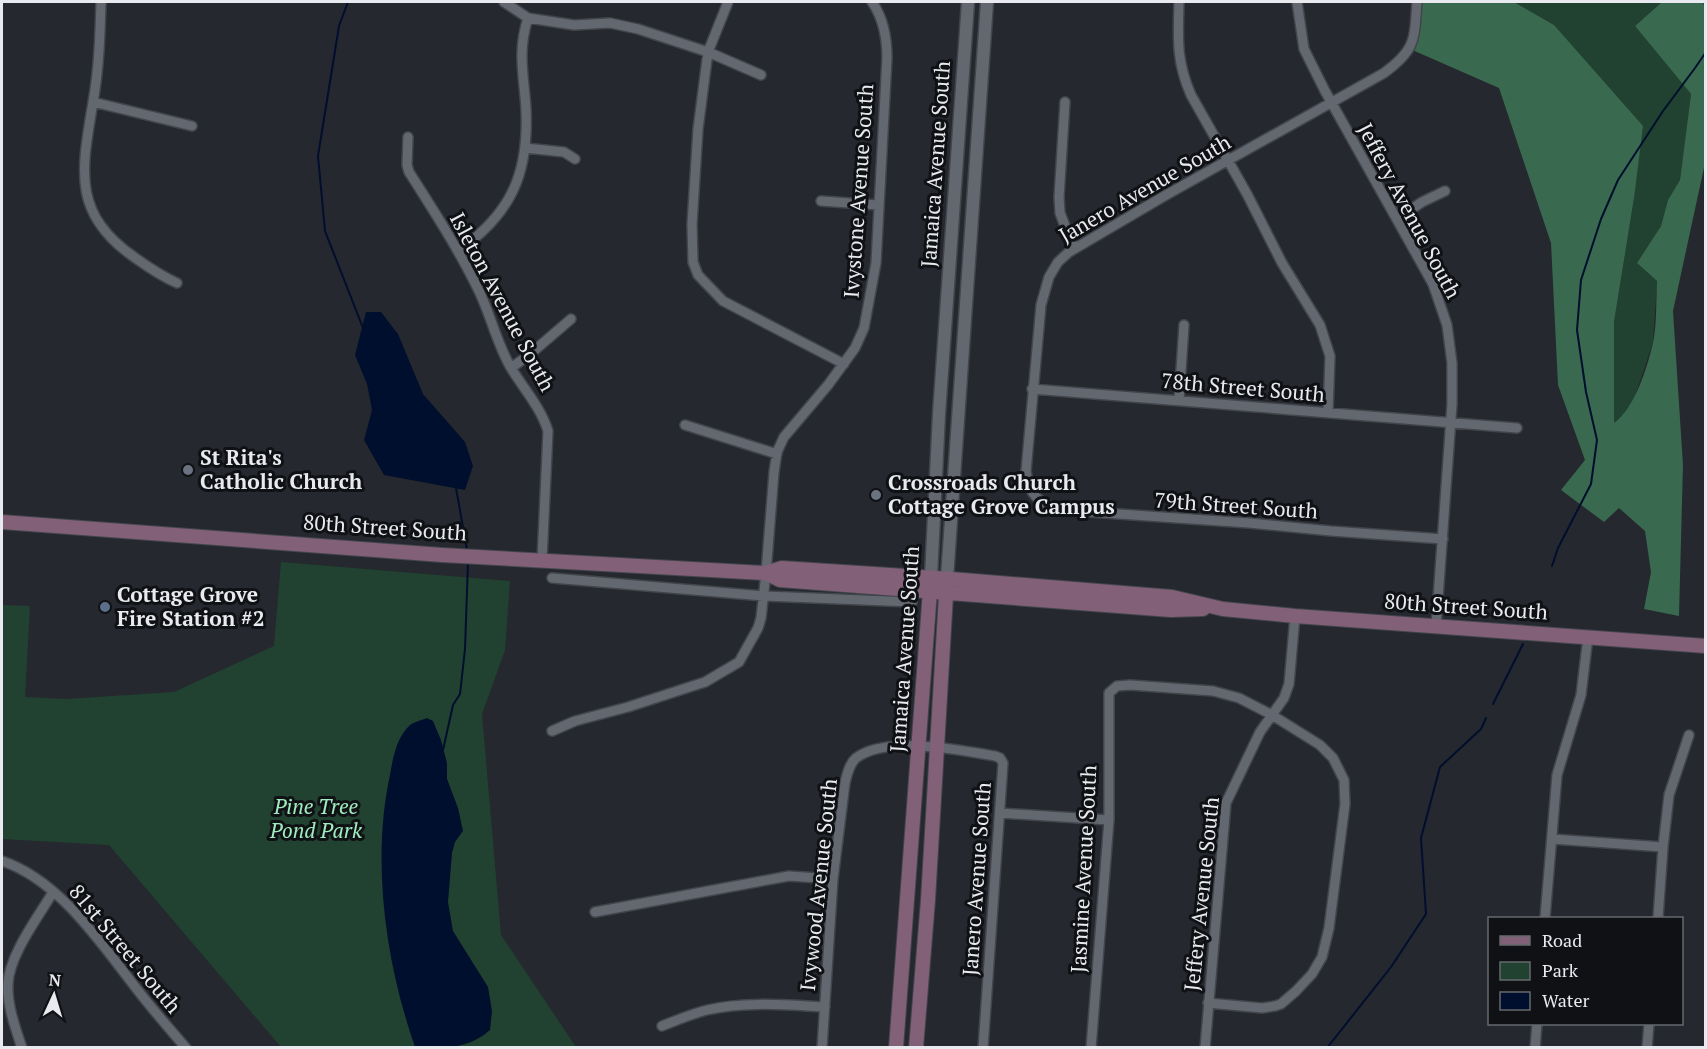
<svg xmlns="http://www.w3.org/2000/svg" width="1707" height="1049" font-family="'PT Serif',serif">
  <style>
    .green { fill: #214230 }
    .forest { fill: #39694e }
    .water { fill: #000f2d }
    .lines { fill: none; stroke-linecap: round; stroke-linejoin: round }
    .stream { stroke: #000f2d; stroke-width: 2 }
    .minor-casing { stroke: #42454b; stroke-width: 12 }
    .tertiary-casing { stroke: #42454b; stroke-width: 15 }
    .secondary-casing { stroke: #42454b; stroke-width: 16 }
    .minor { stroke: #636870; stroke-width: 9 }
    .tertiary { stroke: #636870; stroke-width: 12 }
    .secondary { stroke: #826078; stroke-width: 14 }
    .worship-dot { fill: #6b7280; stroke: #0f1114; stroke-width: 2 }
    .service-dot { fill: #5c6f8a; stroke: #0f1114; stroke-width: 2 }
    .labels { text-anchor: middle; stroke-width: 6; stroke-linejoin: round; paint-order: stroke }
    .street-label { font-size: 21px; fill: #e8eaef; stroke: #0f1114 }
    .poi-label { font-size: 21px; font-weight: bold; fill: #e8eaef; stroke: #0f1114; text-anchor: start }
    .park-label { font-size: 21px; font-style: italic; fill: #a0edc0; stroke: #0f1114 }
  </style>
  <rect width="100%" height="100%" fill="#25282f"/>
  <!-- green -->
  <path class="green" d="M 1514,2 L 1662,2 L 1635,26 L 1691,94 L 1680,180 L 1668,200 L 1661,226 L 1637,263 L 1657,281 L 1653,342 L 1633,402 L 1621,418 L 1613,424 L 1614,322 L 1634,198 L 1554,25 Z
    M 281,562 L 510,581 L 505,650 L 482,714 L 501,935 L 576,1047 L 281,1047 L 109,845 L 2,839 L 2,605 L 30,606 L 25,697 L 66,699 L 174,692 L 274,646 Z"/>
  <!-- forest -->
  <path class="forest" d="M 1417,2 L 1514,2 L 1554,25 L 1643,126 L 1634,198 L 1614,322 L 1614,423 C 1635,408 1647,368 1653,343 C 1657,324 1656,301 1657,281 L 1637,263 L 1661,226 L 1668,200 L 1680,180 L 1691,94 L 1635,26 L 1662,2 L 1703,2 L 1706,12 L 1705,163 L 1673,311 L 1683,465 L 1679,616 L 1644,609 L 1651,572 L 1645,531 L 1619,508 L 1604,522 L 1561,490 L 1585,460 L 1558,385 L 1551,243 L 1499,88 L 1410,49 Z"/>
  <!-- water -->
  <path class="water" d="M 366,312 L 381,312 L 398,334 L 423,394 L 465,442 L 473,466 L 465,490 L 384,475 L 364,440 L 372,410 L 367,384 L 355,355 Z
    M 427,718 L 433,721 L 441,740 L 447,763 L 447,779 L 458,808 L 463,831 L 455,842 L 452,853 L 448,902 L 453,931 L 488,987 L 492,1011 L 490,1030 C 469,1049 443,1049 415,1047 C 386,964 371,862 390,775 C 393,758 396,738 410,725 C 414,722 422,720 427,718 Z"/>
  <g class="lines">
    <!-- stream -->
    <path class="stream" d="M 348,2 L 339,26 L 318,156 L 325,231 L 363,328
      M 456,488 L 467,550
      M 1552,566 L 1558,548 L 1591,484 L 1597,440 L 1586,392 L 1577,330 L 1581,280 L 1601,219 L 1618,180 L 1663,111 L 1695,68 L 1706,52
      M 1493,704 L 1523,644
      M 443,750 L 453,705 L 460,694 L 465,649 L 468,562
      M 1327,1048 L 1391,967 L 1426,914 L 1421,838 L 1440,767 L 1481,729 L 1486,718"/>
    <defs>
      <path id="minor" d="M 101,2 C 100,35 99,69 93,102 C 82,169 71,213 134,257 C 148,267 161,276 177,283
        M 504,2 L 528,18 L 574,25 L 610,23 L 638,29 L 708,52 L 761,75
        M 728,2 L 708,52 L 698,129 L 692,224 L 693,262 L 698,275 L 723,301 L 844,364
        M 1179,2 C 1178,38 1176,61 1191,95 L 1247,194 L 1282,263 L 1320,325 L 1330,356 L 1328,413
        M 1297,2 L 1304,49 L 1325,91 L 1433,284 L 1447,325 L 1452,363 L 1452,404 L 1436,626
        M 1417,2 C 1414,39 1417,49 1384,73 L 1166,195 L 1069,252 L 1058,262 L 1049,277 L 1041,305 L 1026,471 C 1029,496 1038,502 1061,510 L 1249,523 L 1331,531 L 1443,539
        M 93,102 L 192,126
        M 1065,102 L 1059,197 L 1060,213 L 1074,249
        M 408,137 L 407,165 L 409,172 C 434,211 459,250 479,291 C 491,316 497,344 511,368 C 524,389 541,408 548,431 L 542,560
        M 525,148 L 564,152 L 575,159
        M 821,201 L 878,205
        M 1397,219 L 1422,202 L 1445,191
        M 458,251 C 511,214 529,174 526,109 C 524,76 517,52 528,18
        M 511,368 L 529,355 L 571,319
        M 1032,389 L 1517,428
        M 1179,400 L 1184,325
        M 685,425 L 777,454
        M 552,578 L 764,596 L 912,602
        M 1109,693 L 1117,686 L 1130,685 L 1213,691 L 1239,698 L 1272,715 L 1320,745 L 1333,758 L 1344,780 L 1345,804 L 1329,928 L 1322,957 L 1312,974 L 1296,991 L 1281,1004 L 1275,1006 L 1262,1008 L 1208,1003
        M 552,731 L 575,721 L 628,707 L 705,682 L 739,662 L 758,628 L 761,618 L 766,573 L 774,472 L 777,452 L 784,437 L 828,385 L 855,348 L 864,328 L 876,263 L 887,58 C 887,38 884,19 872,2
        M 1000,813 L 1109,820
        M 1552,839 L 1663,847
        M 2,861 C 59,880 100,942 136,988 C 152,1009 169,1028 186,1048
        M 595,912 L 789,876 L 833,879
        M 1545,918 L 1557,775 L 1581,695 L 1588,637
        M 1658,918 L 1663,847 L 1669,795 L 1689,735
        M 662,1026 C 677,1020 691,1014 707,1010 C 745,1001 787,1005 825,1007
        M 22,1048 C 15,1027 7,1005 8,984 C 9,955 39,916 53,892
        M 822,1048 L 833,879 L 845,783 C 847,775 849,764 856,758 C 885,735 961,750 995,756 L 1000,758 L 1003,763 L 983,1048
        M 1091,1048 L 1109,820 L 1109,693
        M 1205,1048 L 1226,803 L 1260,732 L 1284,698 L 1289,684 L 1295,616
        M 1535,1048 L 1537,1024
        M 1647,1048 L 1649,1024"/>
      <path id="tertiary" d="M 931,577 L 939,414 L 968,2
        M 947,578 L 987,2"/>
      <path id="secondary" d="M 2,522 L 442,555 L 766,573 L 782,568 L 951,579 L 1172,597 L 1223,609 L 1295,616 L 1706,646
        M 766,573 L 780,580 L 1171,610 L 1203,609
        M 896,1048 L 931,577
        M 916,1048 L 928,900 L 947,578"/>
    </defs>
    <!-- minor casing -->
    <use href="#minor" class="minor-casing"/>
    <!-- tertiary casing -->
    <use href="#tertiary" class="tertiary-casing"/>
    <!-- secondary casing -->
    <use href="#secondary" class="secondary-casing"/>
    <!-- minor -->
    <use href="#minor" class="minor"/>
    <!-- tertiary -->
    <use href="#tertiary" class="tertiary"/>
    <!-- secondary -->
    <use href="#secondary" class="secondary"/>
  </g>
  <!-- markers -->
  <g class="worship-dot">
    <circle cx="188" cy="470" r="6"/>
    <circle cx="876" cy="495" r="6"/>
  </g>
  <circle class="service-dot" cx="105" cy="607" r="6"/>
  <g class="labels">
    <!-- street labels -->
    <g class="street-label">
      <text transform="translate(936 164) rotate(-86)" y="7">Jamaica Avenue South</text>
      <text transform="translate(1145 189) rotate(-30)" y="7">Janero Avenue South</text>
      <text transform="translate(859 191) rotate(-86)" y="7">Ivystone Avenue South</text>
      <text transform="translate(1409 211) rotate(62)" y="7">Jeffery Avenue South</text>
      <text transform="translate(502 302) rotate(62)" y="7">Isleton Avenue South</text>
      <text transform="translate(1243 388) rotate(5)" y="7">78th Street South</text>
      <text transform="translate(1236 506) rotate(4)" y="7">79th Street South</text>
      <text transform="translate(385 528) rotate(4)" y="7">80th Street South</text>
      <text transform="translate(1466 607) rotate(4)" y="7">80th Street South</text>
      <text transform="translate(905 649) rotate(-86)" y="7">Jamaica Avenue South</text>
      <text transform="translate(1084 869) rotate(-87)" y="7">Jasmine Avenue South</text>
      <text transform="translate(977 879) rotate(-86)" y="7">Janero Avenue South</text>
      <text transform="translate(819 885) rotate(-84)" y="7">Ivywood Avenue South</text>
      <text transform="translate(1202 894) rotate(-84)" y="7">Jeffery Avenue South</text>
      <text transform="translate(125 949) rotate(50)" y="7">81st Street South</text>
    </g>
    <!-- poi labels -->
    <g class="poi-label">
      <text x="200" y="465">St Rita's<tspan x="200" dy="24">Catholic Church</tspan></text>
      <text x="888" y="490">Crossroads Church<tspan x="888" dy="24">Cottage Grove Campus</tspan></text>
      <text x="117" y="602">Cottage Grove<tspan x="117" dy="24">Fire Station #2</tspan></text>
    </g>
    <!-- park labels -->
    <g class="park-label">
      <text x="316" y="814">Pine Tree<tspan x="316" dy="24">Pond Park</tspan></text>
    </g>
  </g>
  <!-- border -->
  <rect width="1707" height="1049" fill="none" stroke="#e8eaef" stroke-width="6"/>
  <!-- legend -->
  <rect x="1488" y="917" width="195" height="108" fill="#0f1114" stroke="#66686c" stroke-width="1.5"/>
  <rect x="1500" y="936" width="30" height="9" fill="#826078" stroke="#66686c" stroke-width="1.5"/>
  <text x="1542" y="947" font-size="18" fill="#e8eaef">Road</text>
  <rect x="1500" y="962" width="30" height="18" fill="#214230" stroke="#66686c" stroke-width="1.5"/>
  <text x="1542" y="977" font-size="18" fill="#e8eaef">Park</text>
  <rect x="1500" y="992" width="30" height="18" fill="#000f2d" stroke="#66686c" stroke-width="1.5"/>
  <text x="1542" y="1007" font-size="18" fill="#e8eaef">Water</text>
  <!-- north arrow -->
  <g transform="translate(54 995) rotate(4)" stroke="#0f1114" stroke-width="4.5" paint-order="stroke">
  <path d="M0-4.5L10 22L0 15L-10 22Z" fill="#e8eaef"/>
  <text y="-9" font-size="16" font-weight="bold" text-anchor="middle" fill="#e8eaef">N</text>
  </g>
</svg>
